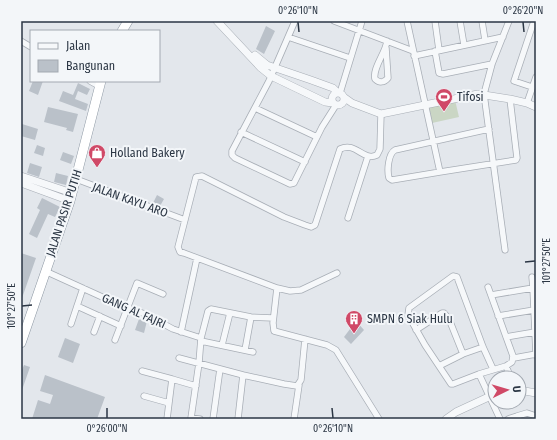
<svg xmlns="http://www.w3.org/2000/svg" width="557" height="440" font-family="'Fira Sans Condensed',sans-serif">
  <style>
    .green { fill: #cad6c4 }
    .building { fill: #bac1c9 }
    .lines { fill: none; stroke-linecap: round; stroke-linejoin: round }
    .minor-casing { stroke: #a8aeb6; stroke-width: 7 }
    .tertiary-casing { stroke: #a8aeb6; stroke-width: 8 }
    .trunk-casing { stroke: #8b96a2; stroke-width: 10 }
    .minor { stroke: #f6f8fa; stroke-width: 5.5 }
    .tertiary { stroke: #f6f8fa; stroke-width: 7 }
    .trunk { stroke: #fff; stroke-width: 9 }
    .ticks { fill: none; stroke: #2b3644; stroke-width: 1.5 }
    .labels { text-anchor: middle; stroke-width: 4; stroke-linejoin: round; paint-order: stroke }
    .poi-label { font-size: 12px; fill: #2b3644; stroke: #f3f6f9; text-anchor: start }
    .street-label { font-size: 12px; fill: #2b3644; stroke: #f3f6f9 }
    .neatline { fill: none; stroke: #2b3644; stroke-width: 1.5 }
    .ticks-label { font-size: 10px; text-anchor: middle; fill: #2b3644 }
  </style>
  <rect width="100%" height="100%" fill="#e3e7ec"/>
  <!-- green -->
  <path class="green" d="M 455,100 L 459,117 L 432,123 L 429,106 Z"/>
  <!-- building -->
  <path class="building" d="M 266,26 L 275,31 L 264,54 L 256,49 Z
    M 33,81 L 43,81 L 38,95 L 29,91 Z
    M 78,83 L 90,89 L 87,95 L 78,91 L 75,99 L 88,104 L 86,111 L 59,101 L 63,91 L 73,95 Z
    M 48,107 L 78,114 L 73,132 L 66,130 L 67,128 L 44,122 Z
    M 22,124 L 38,129 L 35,140 L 21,136 Z
    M 37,145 L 45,148 L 43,156 L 34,153 Z
    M 63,152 L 74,156 L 71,164 L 60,160 Z
    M 30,163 L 42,167 L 39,177 L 27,173 Z
    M 56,173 L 68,176 L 66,185 L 54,182 Z
    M 157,195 L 164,199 L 160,206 L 153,203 Z
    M 42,198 L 60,207 L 55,217 L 48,214 L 37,238 L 29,234 L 40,210 L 37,208 Z
    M 21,253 L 36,258 L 22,298 L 21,298 Z
    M 139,319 L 147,321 L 144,333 L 135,330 Z
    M 356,321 L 364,330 L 351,344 L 344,337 Z
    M 65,338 L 80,344 L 73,363 L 58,357 Z
    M 24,365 L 30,367 L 22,390 L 21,372 Z
    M 45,375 L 105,397 L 97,419 L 32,419 L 38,400 L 50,404 L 53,395 L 40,391 Z"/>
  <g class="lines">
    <defs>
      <path id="minor" d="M 295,21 L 269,81 L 232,151 L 232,155 L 235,158 L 290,184 L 294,183 L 322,127 L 336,105
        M 334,21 L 413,51
        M 407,21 L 440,172 L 392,180 L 389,178 C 387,171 388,154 395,150 L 489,129
        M 435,21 L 439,50
        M 460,21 L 464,45
        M 482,21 L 485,40
        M 288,37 L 350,58
        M 21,41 L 31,47
        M 386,48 L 388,78 C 384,83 379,83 375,79 C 372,69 386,52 387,41
        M 435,51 L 439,73 L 443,74 L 492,64
        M 414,56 L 503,37
        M 90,81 L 99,86
        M 532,87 L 514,81 L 534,21
        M 340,93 L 362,21
        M 527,103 L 536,77
        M 255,108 L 317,137
        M 241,132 L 305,162
        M 440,172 L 516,160 L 517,158 L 510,99
        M 76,179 L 185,220
        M 348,218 L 368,156
        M 505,250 L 484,94 L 492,64 L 509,21
        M 45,271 L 122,306 L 145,314 L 173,329 L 201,338 L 199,363 L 191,418 L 200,419
        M 488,287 L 513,356 L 512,362 L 506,366
        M 277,288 L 290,291 L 301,290 L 337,273
        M 533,288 L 536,355
        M 491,295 L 533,288 L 532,277
        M 77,306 L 121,326
        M 498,316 L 534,310
        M 71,324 L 83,288
        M 416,330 L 442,313 L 444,313 L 449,319 L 463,354
        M 94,332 L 100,316
        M 181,332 L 197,258
        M 506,337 L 535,332
        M 201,338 L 208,311 L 211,309 L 251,317 L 273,318
        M 115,340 L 137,283 L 163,294
        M 201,341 L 253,352
        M 222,345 L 230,313
        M 245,350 L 251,317
        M 179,358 L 243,375 L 238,419
        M 514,358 L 536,354
        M 439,366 L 463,354 L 483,347
        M 142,371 L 172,379
        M 479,374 L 453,384 L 451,384 L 425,345 L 408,315 L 409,308 L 453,276 L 457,277 L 483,347 L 493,369
        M 243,375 L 284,384 L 297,386 L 301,380 L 305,339
        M 144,396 L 169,403
        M 517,416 L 527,413 L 536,416
        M 167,419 L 172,379 L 196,386
        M 213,419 L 220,369
        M 294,419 L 299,385
        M 379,419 L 336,350 L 327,345 L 274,331 L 273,323 L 277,288 L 184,253 L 180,252 L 178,247 L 196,177 L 202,176 L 284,217 L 305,225 L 311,227 L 315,225 L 340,149 C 356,141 363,162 377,155 L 380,149 L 381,114
        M 500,419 L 479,374 L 506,366 L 511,378
        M 508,419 L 517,416 L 518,417"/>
      <path id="tertiary" d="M 217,21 L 261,68 L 271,76 L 325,102 L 333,103
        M 255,55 L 267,65 L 311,80 L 333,88 L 337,92
        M332 99a6 6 0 1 1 12 0a6 6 0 1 1-12 0Z
        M 345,98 L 352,103 L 381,114 L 478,94 L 510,99 L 527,103 L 536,107
        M 21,176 L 72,193
        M 21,183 L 70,201
        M 519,390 L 536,393
        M 446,419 L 456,412 L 495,394"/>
      <path id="trunk" d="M 122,31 L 128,21
        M 21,343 L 70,201 L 101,81"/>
    </defs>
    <!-- minor casing -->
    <use href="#minor" class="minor-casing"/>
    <!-- tertiary casing -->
    <use href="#tertiary" class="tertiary-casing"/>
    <!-- trunk casing -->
    <use href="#trunk" class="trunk-casing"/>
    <!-- minor -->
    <use href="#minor" class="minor"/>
    <!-- tertiary -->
    <use href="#tertiary" class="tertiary"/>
    <!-- trunk -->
    <use href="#trunk" class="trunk"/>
  </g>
  <!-- ticks -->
  <path class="ticks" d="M 298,22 L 299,32M 523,22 L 524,32M 525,262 L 535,261M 22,306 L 32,305M 107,408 L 107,418M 332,408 L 333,418"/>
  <!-- icons -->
  <defs>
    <symbol id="stadium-pin" viewBox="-11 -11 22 30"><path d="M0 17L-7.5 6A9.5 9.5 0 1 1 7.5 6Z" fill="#d04967" stroke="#f3f6f9"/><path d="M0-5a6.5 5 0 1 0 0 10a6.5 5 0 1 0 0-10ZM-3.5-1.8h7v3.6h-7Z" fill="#fff"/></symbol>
    <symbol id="shop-pin" viewBox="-11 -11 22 30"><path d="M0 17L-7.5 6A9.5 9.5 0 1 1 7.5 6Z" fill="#d04967" stroke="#f3f6f9"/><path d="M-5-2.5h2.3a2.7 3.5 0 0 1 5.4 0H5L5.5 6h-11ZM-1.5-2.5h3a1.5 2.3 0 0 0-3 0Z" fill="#fff"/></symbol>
    <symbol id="building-pin" viewBox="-11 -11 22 30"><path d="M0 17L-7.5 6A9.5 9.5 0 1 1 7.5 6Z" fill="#d04967" stroke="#f3f6f9"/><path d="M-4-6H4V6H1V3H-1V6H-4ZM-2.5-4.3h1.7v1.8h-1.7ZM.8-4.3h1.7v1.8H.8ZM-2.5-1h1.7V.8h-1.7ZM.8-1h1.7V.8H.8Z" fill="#fff"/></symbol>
  </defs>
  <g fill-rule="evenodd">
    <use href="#stadium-pin" x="434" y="87" width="20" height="27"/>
    <use href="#shop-pin" x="87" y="143" width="20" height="27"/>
    <use href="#building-pin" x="344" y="309" width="20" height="27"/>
  </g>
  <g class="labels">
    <!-- poi labels -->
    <g class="poi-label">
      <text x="457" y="101">Tifosi</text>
      <text x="110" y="157">Holland Bakery</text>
      <text x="367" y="323">SMPN 6 Siak Hulu</text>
    </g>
    <!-- street labels -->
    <g class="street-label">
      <text transform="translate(130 200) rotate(20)" y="4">JALAN KAYU ARO</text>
      <text transform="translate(64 213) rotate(-72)" y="4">JALAN PASIR PUTIH</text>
      <text transform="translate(134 311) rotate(24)" y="4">GANG AL FAJRI</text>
    </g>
  </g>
  <!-- border -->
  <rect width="557" height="440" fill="none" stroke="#f3f6f9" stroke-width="44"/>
  <!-- legend -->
  <rect x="30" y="30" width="130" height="52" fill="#f3f6f9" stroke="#a3a9b1"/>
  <rect x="38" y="43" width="20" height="6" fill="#f6f8fa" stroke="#a3a9b1"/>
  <text x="66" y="50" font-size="12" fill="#2b3644">Jalan</text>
  <rect x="38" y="60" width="20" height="12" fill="#bac1c9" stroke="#a3a9b1"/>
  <text x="66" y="70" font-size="12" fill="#2b3644">Bangunan</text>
  <!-- north arrow -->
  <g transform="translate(507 390) rotate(85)"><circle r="19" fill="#f3f6f9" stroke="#a3a9b1"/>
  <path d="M0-3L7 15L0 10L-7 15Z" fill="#d04967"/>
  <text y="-6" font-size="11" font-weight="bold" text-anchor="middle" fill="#2b3644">U</text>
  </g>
  <rect x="22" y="22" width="513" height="396" class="neatline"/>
  <g class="ticks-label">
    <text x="298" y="14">0°26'10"N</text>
    <text x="523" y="14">0°26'20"N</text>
    <text transform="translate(546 261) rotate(-90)" y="4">101°27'50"E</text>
    <text transform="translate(11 306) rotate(-90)" y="4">101°27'50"E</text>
    <text x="107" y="432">0°26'00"N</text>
    <text x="333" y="432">0°26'10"N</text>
  </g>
</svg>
